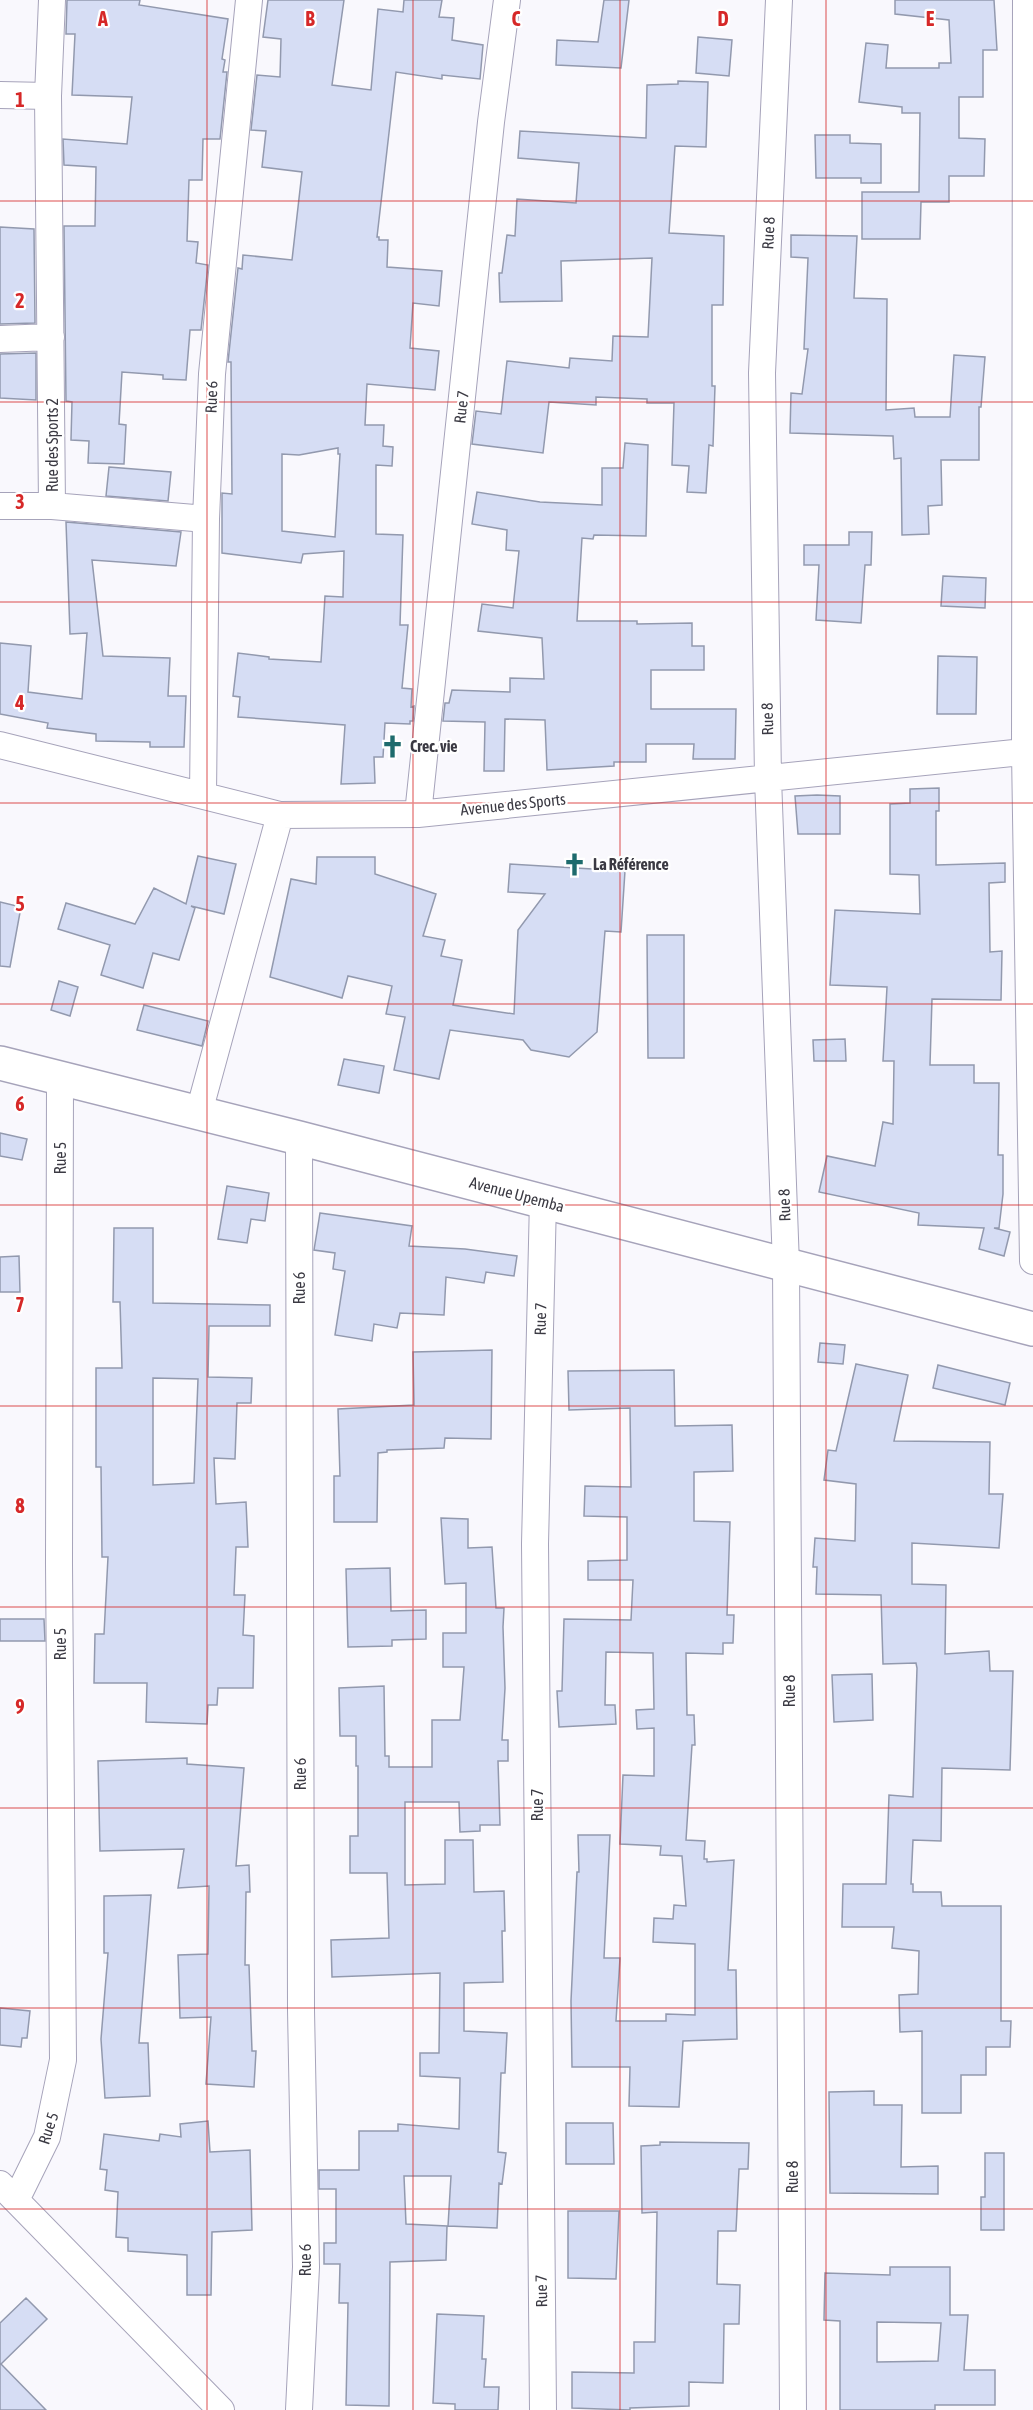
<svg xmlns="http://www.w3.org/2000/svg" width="1033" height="2410" font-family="'Asap Condensed',sans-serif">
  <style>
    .building { fill: #d6ddf4; stroke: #9299ae; stroke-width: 1.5; fill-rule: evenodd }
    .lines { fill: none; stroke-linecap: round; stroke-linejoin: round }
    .street-casing { stroke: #a6a3ba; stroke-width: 28 }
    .secondary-casing { stroke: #a6a3ba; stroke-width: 36 }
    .street { stroke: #fff; stroke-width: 26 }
    .secondary { stroke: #fff; stroke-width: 33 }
    .grid { fill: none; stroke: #d62828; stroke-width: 1.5; stroke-opacity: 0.55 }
    .labels { text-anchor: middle; stroke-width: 4.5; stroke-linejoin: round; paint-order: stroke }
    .street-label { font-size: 16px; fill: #3b3a43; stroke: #fff }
    .poi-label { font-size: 16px; font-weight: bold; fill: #3b3a43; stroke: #fff; text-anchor: start }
    .grid-label { font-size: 20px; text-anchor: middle; font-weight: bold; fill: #d62828; stroke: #fff; stroke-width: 4.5; stroke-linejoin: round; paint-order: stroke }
  </style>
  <rect width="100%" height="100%" fill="#f9f8fd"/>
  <!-- building -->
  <path class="building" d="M 67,0 L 140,0 L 139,5 L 228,19 L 222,59 L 225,60 L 223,72 L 227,72 L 220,139 L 203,139 L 202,180 L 189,180 L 187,241 L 198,242 L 196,263 L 208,265 L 201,330 L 190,330 L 186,380 L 163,379 L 163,375 L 122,372 L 119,424 L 126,425 L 124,464 L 88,463 L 89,441 L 71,440 L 72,402 L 66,401 L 64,226 L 95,226 L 96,167 L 64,165 L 63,139 L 127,144 L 132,97 L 72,95 L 75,34 L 66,34 Z
    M 268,0 L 344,0 L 332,85 L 371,90 L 378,9 L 403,12 L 404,0 L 442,0 L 439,17 L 454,18 L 452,40 L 483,45 L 480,79 L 442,75 L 442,79 L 396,72 L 377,237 L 379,237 L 379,240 L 388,240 L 387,267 L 442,271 L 439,306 L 413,303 L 410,348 L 439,351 L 435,390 L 367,384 L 365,425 L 384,425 L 383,446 L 393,447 L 392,466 L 376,465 L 376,534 L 403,535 L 400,625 L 408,625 L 402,688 L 412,689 L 411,707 L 414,706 L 413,721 L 410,721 L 410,724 L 385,723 L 383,757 L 374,757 L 375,783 L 341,784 L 345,725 L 238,717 L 240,697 L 233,696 L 238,653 L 269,657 L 269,659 L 321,662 L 325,596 L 343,597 L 344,551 L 303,554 L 301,563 L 222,553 L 222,493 L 232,494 L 231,362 L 228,362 L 238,268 L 242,269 L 243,255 L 292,260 L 302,172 L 262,167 L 266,131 L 251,130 L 257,75 L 280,77 L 281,39 L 263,37 ZM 338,448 L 338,454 L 340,454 L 335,537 L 282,531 L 282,454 L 299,455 Z
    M 604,0 L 629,0 L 621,68 L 556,65 L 557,40 L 598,42 Z
    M 895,0 L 994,0 L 997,50 L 983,50 L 983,97 L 959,97 L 959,138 L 985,139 L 984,176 L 949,176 L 949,202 L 921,202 L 920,239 L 862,239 L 862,192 L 919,192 L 920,113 L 902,113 L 902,107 L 859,102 L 866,43 L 888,45 L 886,68 L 939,68 L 939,63 L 951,63 L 949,20 L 895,14 Z
    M 698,37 L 732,40 L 729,76 L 696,73 Z
    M 678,81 L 708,82 L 706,147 L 675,146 L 669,233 L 724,236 L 723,305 L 712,305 L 712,386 L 715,386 L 713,446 L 709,445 L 706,493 L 687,492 L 689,466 L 672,465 L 674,403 L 647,403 L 647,399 L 596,397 L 596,405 L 549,402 L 543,453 L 472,444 L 476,411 L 501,414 L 507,361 L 569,368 L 570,358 L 612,361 L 613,336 L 648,337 L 652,258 L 561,261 L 562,301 L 500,302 L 499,273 L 502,273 L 507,235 L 515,236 L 517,199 L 576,203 L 579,163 L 518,158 L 520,131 L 646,138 L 647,85 L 678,84 Z
    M 815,135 L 850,135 L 850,143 L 881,144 L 881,183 L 861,183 L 861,178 L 816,178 Z
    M 0,227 L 34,229 L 35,323 L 0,324 Z
    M 791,235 L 857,236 L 854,298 L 887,299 L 886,410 L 914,408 L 915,417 L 950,417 L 954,355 L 985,357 L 981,407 L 979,407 L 979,460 L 941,460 L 942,505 L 928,506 L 929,534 L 902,535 L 901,458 L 894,459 L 893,436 L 790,433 L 791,393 L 802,394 L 808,349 L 804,349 L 808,258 L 791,257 Z
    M 36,353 L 36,400 L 0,398 L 0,354 Z
    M 625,443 L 648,445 L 646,536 L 594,535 L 593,539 L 582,538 L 577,621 L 637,621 L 637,624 L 692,623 L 692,646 L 704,646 L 704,670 L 651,670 L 651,709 L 736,709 L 735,759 L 693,759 L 694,744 L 646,744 L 646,762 L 614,762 L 614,766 L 547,770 L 545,720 L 505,719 L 504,771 L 484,771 L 485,722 L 443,721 L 445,703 L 449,703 L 452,690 L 510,692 L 510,678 L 544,679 L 542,638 L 478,631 L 482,604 L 513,608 L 519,551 L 506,550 L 507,530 L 472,524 L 477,492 L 540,502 L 602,505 L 602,468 L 623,468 Z
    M 109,467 L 171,472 L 168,501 L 106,496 Z
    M 66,522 L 181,532 L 176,566 L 92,560 L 103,656 L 170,658 L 168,696 L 186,696 L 184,747 L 150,747 L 150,742 L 96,741 L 96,734 L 47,728 L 48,723 L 0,714 L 0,643 L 31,646 L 28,692 L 82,699 L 87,633 L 70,634 Z
    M 849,532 L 872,532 L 871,565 L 865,565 L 861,623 L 816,620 L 819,565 L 804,565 L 804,545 L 849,545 Z
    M 943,576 L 986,578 L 985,608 L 941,606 Z
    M 938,656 L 977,657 L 976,714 L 937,714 Z
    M 939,788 L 939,811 L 936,811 L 936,865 L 1005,863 L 1005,882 L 989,883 L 990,952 L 1002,951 L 1001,1000 L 932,999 L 930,1065 L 974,1065 L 974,1083 L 999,1083 L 998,1155 L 1003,1155 L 1003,1194 L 999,1228 L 994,1228 L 1010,1232 L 1004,1256 L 979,1249 L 984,1228 L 918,1225 L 919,1213 L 819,1192 L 827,1156 L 875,1166 L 883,1122 L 893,1124 L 894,1061 L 883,1061 L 887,987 L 830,985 L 835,910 L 920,914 L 919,875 L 890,874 L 890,804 L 910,803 L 910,789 Z
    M 817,795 L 840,796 L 840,834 L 798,834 L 795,796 Z
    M 198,856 L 236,864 L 224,914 L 191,906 L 195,908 L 179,960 L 153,953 L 143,988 L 101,975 L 110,945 L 58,929 L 66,903 L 135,924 L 154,888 L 186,904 Z
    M 317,857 L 375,857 L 375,874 L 436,894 L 423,936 L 445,940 L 441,956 L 462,960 L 453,1005 L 514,1014 L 518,930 L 545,894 L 508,892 L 510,864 L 625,871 L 621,932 L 605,931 L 597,1032 L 569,1057 L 531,1050 L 523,1040 L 450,1030 L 439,1079 L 394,1070 L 405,1017 L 386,1014 L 392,986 L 348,976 L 342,998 L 270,977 L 291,879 L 316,884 Z
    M 0,902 L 21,907 L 10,967 L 0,966 Z
    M 647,935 L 684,935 L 684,1058 L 648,1058 Z
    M 59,981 L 78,987 L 70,1016 L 51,1010 Z
    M 144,1005 L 208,1021 L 202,1046 L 137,1030 Z
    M 845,1039 L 846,1061 L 814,1061 L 813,1040 Z
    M 344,1059 L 384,1066 L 379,1093 L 338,1085 Z
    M 0,1133 L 27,1139 L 22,1160 L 0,1156 Z
    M 227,1186 L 269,1193 L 265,1221 L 251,1219 L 247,1243 L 218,1239 Z
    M 320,1213 L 412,1226 L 409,1246 L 465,1249 L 517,1256 L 514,1276 L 486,1272 L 484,1283 L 446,1277 L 444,1315 L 400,1313 L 397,1328 L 374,1324 L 372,1341 L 335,1335 L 345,1271 L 333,1269 L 335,1253 L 314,1250 Z
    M 114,1228 L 153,1228 L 153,1303 L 270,1305 L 270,1326 L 209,1326 L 208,1377 L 252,1378 L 251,1403 L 237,1403 L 235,1459 L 214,1458 L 216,1504 L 246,1502 L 248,1547 L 236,1547 L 234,1595 L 245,1595 L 243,1635 L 254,1636 L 253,1688 L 218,1688 L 217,1705 L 208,1705 L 207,1724 L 146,1722 L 147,1683 L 94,1683 L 95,1634 L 104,1634 L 108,1557 L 102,1557 L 101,1467 L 96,1467 L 96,1368 L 122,1368 L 120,1302 L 113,1302 ZM 153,1378 L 198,1379 L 194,1483 L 153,1485 Z
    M 19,1256 L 20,1292 L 0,1292 L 0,1257 Z
    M 820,1343 L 845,1345 L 843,1364 L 818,1362 Z
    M 492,1350 L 491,1439 L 445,1438 L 444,1448 L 387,1450 L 387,1452 L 378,1453 L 377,1522 L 334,1522 L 334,1476 L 340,1476 L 338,1409 L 414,1405 L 413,1352 Z
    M 856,1364 L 908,1375 L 894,1441 L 990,1442 L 989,1494 L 1003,1494 L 999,1548 L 912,1543 L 912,1584 L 946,1585 L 945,1654 L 989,1651 L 990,1671 L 1013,1671 L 1010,1770 L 942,1768 L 941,1841 L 913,1840 L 911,1884 L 913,1884 L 913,1892 L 941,1892 L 942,1906 L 1001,1906 L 1001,2021 L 1011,2021 L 1010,2047 L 986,2047 L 986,2075 L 961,2075 L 961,2113 L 922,2113 L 922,2031 L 900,2032 L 899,1995 L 918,1994 L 919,1951 L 892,1948 L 894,1927 L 842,1927 L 843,1884 L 886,1884 L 889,1795 L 913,1797 L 917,1668 L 916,1663 L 883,1664 L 881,1595 L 816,1594 L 817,1567 L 813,1567 L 815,1538 L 855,1541 L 856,1484 L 824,1480 L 828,1450 L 836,1451 Z
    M 938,1365 L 1010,1383 L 1005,1405 L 933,1388 Z
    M 674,1370 L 675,1426 L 732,1425 L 733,1471 L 694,1472 L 694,1521 L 730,1522 L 727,1615 L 734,1615 L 733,1643 L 723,1643 L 723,1654 L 686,1653 L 687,1715 L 694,1715 L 695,1745 L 692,1745 L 686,1840 L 705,1841 L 704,1859 L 707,1859 L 707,1862 L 734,1860 L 728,1970 L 736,1970 L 737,2039 L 683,2041 L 679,2107 L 629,2106 L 630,2067 L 572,2067 L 571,2001 L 577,1872 L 579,1872 L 578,1835 L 610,1835 L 604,1958 L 620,1958 L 616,2021 L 666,2021 L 666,2014 L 695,2015 L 695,1944 L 653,1942 L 654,1918 L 673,1919 L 674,1905 L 686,1906 L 682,1856 L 660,1855 L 661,1846 L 620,1844 L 623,1775 L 654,1776 L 654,1728 L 637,1729 L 636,1710 L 654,1709 L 653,1653 L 606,1652 L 605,1705 L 615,1705 L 616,1724 L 559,1727 L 557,1691 L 562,1691 L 564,1619 L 631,1620 L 633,1580 L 588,1580 L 588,1561 L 627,1560 L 627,1517 L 584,1516 L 585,1486 L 631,1487 L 630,1408 L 569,1410 L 568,1371 Z
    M 441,1518 L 468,1519 L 468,1548 L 492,1547 L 496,1608 L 504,1608 L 503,1627 L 505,1688 L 502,1740 L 508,1740 L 508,1761 L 498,1761 L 500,1825 L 480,1825 L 480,1831 L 460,1832 L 459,1802 L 405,1802 L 405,1885 L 445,1884 L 445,1840 L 473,1840 L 474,1892 L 504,1891 L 505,1931 L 502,1931 L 503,1982 L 464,1983 L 464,2031 L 507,2033 L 505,2073 L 501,2073 L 498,2152 L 506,2153 L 502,2184 L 499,2183 L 497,2228 L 448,2226 L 451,2176 L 404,2176 L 406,2224 L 447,2226 L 446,2260 L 390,2262 L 389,2406 L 346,2405 L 348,2303 L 339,2303 L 340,2264 L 324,2264 L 324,2243 L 336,2243 L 336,2189 L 319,2189 L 319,2170 L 359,2170 L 359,2131 L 398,2131 L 398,2124 L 459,2129 L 460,2078 L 420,2076 L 420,2053 L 439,2053 L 440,1973 L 332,1977 L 331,1940 L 389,1938 L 387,1873 L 350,1873 L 350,1836 L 358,1836 L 358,1766 L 356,1766 L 356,1736 L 340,1736 L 339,1688 L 384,1686 L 385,1756 L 389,1756 L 389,1767 L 432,1767 L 432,1720 L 460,1720 L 464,1667 L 443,1667 L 443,1633 L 466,1633 L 466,1583 L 445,1584 Z
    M 390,1568 L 391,1611 L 426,1610 L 426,1639 L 392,1640 L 392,1646 L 348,1647 L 346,1569 Z
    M 0,1619 L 44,1619 L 45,1641 L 0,1641 Z
    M 872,1674 L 873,1720 L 834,1722 L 832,1675 Z
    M 187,1758 L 187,1764 L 244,1768 L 236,1866 L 249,1865 L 250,1892 L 246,1892 L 245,1965 L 249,1965 L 252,2051 L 256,2051 L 254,2087 L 206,2084 L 211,2017 L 180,2018 L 178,1955 L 208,1954 L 209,1886 L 178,1888 L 184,1849 L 100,1851 L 98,1761 Z
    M 151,1895 L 139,2043 L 148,2043 L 150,2096 L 105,2098 L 101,2039 L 108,1953 L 104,1953 L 104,1896 Z
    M 0,2008 L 30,2011 L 27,2038 L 22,2038 L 21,2047 L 0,2045 Z
    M 874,2091 L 874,2105 L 902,2105 L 901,2167 L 938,2166 L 938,2194 L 830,2193 L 829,2092 Z
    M 208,2121 L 210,2152 L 250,2150 L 252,2230 L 212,2232 L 211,2295 L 187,2295 L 187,2255 L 128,2251 L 128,2238 L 116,2237 L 118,2192 L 105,2190 L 107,2170 L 100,2169 L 104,2134 L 159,2141 L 160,2134 L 181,2137 L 180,2124 Z
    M 566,2123 L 613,2123 L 614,2164 L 566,2164 Z
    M 660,2142 L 749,2143 L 748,2169 L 739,2169 L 736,2231 L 718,2231 L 717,2284 L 740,2285 L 739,2324 L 724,2324 L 723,2383 L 689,2382 L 689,2406 L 630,2408 L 630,2410 L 572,2408 L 572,2372 L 634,2373 L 634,2342 L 655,2342 L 657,2212 L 642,2213 L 641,2146 L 660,2145 Z
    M 985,2153 L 1004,2153 L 1004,2230 L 981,2230 L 981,2197 L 985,2197 Z
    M 568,2211 L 619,2211 L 616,2279 L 568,2278 Z
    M 890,2267 L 950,2267 L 950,2315 L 968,2315 L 964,2370 L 995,2370 L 995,2405 L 935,2405 L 935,2410 L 840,2410 L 840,2321 L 824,2320 L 825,2273 L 890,2275 ZM 877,2322 L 941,2323 L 938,2361 L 877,2362 Z
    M 26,2298 L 47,2319 L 1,2364 L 46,2410 L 0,2410 L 0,2323 Z
    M 437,2314 L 484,2316 L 482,2359 L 486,2359 L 484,2387 L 499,2387 L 498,2410 L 455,2410 L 455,2404 L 433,2403 Z"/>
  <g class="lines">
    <defs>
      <path id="street" d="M 52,0 L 48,96 L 52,506
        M 779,0 L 762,373 L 768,778 L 786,1265 L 793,2410
        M 1026,0 L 1025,752 L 1033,1261
        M 0,95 L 48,96
        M 0,339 L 51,337
        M 0,506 L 52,506 L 206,519
        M 0,745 L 280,815 L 418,814 L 1033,751
        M 203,795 L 206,519 L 212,374 L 249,0
        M 418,814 L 491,122 L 507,0
        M 199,1112 L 280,815
        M 299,1138 L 301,2010 L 306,2267 L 299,2410
        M 0,2184 L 221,2410
        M 16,2200 L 47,2137 L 63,2060 L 59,1564 L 60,1078
        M 543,2410 L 535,1544 L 543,1200"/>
      <path id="secondary" d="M 0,1063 L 299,1138 L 1033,1329"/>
    </defs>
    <!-- street casing -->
    <use href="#street" class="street-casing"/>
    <!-- secondary casing -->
    <use href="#secondary" class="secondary-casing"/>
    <!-- street -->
    <use href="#street" class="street"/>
    <!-- secondary -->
    <use href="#secondary" class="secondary"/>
  </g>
  <!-- grid -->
  <path class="grid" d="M 207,0 L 207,2410M 413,0 L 413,2410M 620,0 L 620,2410M 826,0 L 826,2410M 0,201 L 1033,201M 0,402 L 1033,402M 0,602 L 1033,602M 0,803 L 1033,803M 0,1004 L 1033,1004M 0,1205 L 1033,1205M 0,1406 L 1033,1406M 0,1607 L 1033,1607M 0,1808 L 1033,1808M 0,2008 L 1033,2008M 0,2209 L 1033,2209"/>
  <!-- icons -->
  <defs>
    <symbol id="church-bare" viewBox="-9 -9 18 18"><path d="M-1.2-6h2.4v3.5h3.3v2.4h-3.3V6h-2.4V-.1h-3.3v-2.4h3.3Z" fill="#1e6b6d" stroke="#fff" stroke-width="2.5" paint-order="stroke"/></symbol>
  </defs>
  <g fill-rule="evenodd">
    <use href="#church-bare" x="376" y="730" width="33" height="33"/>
    <use href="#church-bare" x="558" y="848" width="33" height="33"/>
  </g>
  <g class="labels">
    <!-- street labels -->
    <g class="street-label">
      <text transform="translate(768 233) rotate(-87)" y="6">Rue 8</text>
      <text transform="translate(211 397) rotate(-88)" y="6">Rue 6</text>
      <text transform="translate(461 407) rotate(-84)" y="6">Rue 7</text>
      <text transform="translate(52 445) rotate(-90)" y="6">Rue des Sports 2</text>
      <text transform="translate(767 719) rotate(-91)" y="6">Rue 8</text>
      <text transform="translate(513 804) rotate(-6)" y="6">Avenue des Sports</text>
      <text transform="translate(60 1158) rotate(-90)" y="6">Rue 5</text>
      <text transform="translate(517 1194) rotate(15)" y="6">Avenue Upemba</text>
      <text transform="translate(784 1205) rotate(-92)" y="6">Rue 8</text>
      <text transform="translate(299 1288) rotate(-90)" y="6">Rue 6</text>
      <text transform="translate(540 1319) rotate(-89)" y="6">Rue 7</text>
      <text transform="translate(60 1644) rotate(-90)" y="6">Rue 5</text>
      <text transform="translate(789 1691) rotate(-90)" y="6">Rue 8</text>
      <text transform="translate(300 1774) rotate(-90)" y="6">Rue 6</text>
      <text transform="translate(537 1805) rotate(-90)" y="6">Rue 7</text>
      <text transform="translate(48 2128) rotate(-72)" y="6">Rue 5</text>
      <text transform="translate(792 2177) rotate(-90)" y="6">Rue 8</text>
      <text transform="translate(305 2260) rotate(-90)" y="6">Rue 6</text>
      <text transform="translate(541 2291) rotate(-91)" y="6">Rue 7</text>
    </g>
    <!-- poi labels -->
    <g class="poi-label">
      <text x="410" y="752">Crec. vie</text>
      <text x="593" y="870">La Référence</text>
    </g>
  </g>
  <g class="grid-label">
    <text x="103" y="26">A</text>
    <text x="310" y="26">B</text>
    <text x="516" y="26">C</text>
    <text x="723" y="26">D</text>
    <text x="930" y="26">E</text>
    <text x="20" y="107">1</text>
    <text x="20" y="308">2</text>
    <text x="20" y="509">3</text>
    <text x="20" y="710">4</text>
    <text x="20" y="911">5</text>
    <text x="20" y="1111">6</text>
    <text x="20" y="1312">7</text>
    <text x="20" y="1513">8</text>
    <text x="20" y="1714">9</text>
  </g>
</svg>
